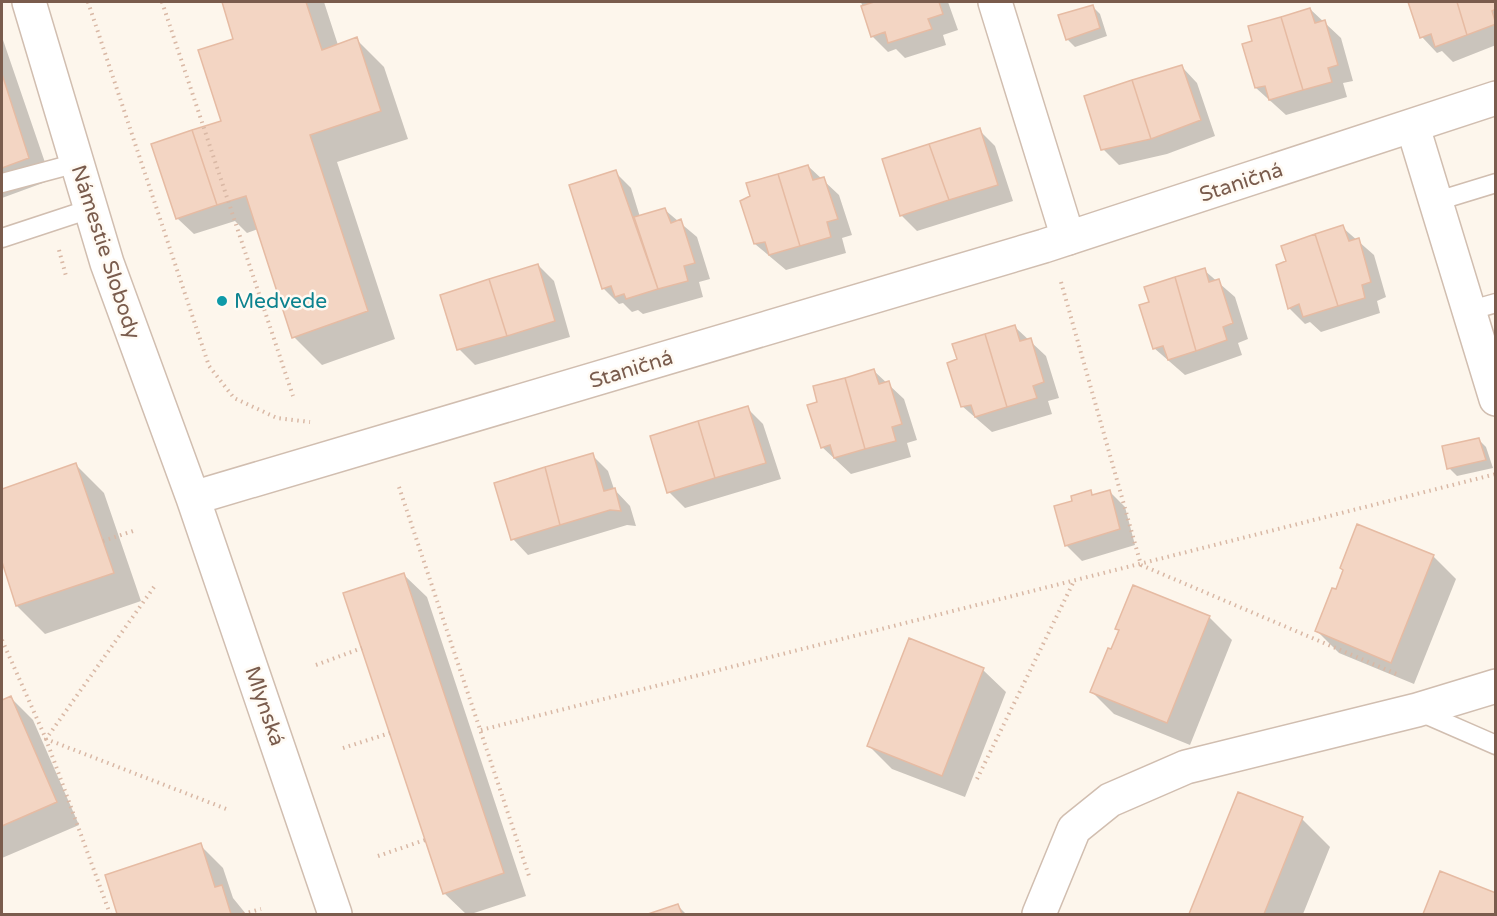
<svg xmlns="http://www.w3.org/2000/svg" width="1497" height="916" font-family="'Varela Round',sans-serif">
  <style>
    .shadow { fill: #0003 }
    .building { fill: #f3d5c3; stroke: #e6bba3; stroke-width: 1.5 }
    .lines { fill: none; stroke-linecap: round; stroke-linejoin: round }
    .service-casing { stroke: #d1beb0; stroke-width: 21 }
    .minor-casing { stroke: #d1beb0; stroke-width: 36 }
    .tertiary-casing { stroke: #d1beb0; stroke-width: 36 }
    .path { stroke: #d9b8a5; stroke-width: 4; stroke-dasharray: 1.5 4.5; stroke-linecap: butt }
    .service { stroke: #fff; stroke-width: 18 }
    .minor { stroke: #fff; stroke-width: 33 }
    .tertiary { stroke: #fff; stroke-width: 33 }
    .culture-dot { fill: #0f9aa8; stroke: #fffaf3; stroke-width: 2 }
    .labels { text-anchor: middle; stroke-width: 5; stroke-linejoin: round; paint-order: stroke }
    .street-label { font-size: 21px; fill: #7a5c4d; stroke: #fffaf3 }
    .culture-label { font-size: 21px; fill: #0d838f; stroke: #fffaf3; text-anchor: start }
  </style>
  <rect width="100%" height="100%" fill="#fdf6ec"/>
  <!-- shadow -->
  <path class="shadow" d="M 224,2 L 324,2 L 338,45 L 356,39 L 384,67 L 408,139 L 337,162 L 395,339 L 322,365 L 294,337 L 258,229 L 247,233 L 235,221 L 194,234 L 178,219 L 153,145 L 223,122 L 235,39 Z
    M 861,2 L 948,2 L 958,30 L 943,35 L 946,45 L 905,58 L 896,49 L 888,52 L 872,36 Z
    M 1409,2 L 1496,2 L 1496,45 L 1453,62 L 1442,51 L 1437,53 L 1422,37 Z
    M 1092,6 L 1100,14 L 1107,36 L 1075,47 L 1067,39 Z
    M 1310,9 L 1341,38 L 1353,81 L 1343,83 L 1347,97 L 1286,115 L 1256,88 L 1254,42 Z
    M 2,37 L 51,180 L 2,198 Z
    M 1182,67 L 1197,83 L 1215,136 L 1167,154 L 1119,165 L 1103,149 Z
    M 979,130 L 995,146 L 1013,201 L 917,231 L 901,215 Z
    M 808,166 L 839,195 L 852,235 L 842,238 L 846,253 L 786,270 L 755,244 Z
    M 615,172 L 631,188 L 640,217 L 665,210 L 697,237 L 710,279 L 699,282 L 703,297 L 643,314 L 638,310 L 632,312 L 623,303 L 619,304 L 603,288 Z
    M 1342,227 L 1374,255 L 1386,297 L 1377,301 L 1380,313 L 1321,332 L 1310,322 L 1305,324 L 1289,308 L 1288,262 Z
    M 538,265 L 554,281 L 570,337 L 475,365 L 459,349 Z
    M 1204,270 L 1235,297 L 1248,339 L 1238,343 L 1242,355 L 1185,375 L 1154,348 L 1151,303 Z
    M 1015,327 L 1046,356 L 1059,398 L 1048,401 L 1052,414 L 992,432 L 962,406 Z
    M 874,371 L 904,399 L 917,440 L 907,443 L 911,457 L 851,474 L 822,447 L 819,403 Z
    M 747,408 L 763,424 L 781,479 L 685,508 L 669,492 Z
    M 1478,439 L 1486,447 L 1493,468 L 1457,476 L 1449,468 Z
    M 592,455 L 608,471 L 614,489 L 630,506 L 636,526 L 627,525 L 528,555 L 513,539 Z
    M 76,465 L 104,493 L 141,601 L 45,634 L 17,606 L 2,557 L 2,491 Z
    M 1109,491 L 1125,507 L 1135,545 L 1082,561 L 1066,545 L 1074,502 L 1090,492 L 1094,496 Z
    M 1433,556 L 1456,579 L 1414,684 L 1339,653 L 1317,631 L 1336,591 Z
    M 404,575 L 427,597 L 526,896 L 471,914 L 466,914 L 444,893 Z
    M 1209,617 L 1232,640 L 1190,745 L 1114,714 L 1092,692 L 1120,631 L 1117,628 Z
    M 983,670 L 1006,692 L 965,797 L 892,769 L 869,746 L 891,683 Z
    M 10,697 L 33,720 L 79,825 L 2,858 L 2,701 Z
    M 1239,794 L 1302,819 L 1330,847 L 1303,914 L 1190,914 Z
    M 200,845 L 223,868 L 233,898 L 246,914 L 119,914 L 107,876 Z
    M 1441,873 L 1496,894 L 1496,914 L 1424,914 Z
    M 678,906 L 686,914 L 653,914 Z"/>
  <!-- building -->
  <path class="building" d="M 222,2 L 306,2 L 322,50 L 357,37 L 381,111 L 310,135 L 368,311 L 292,338 L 246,196 L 217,205 L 192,130 L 221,121 L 198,50 L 233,39 Z
    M 874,2 L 939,2 L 943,14 L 928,19 L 932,29 L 888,43 L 885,32 L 871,37 L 861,6 Z
    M 1408,2 L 1457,2 L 1467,35 L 1435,47 L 1431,34 L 1420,38 Z
    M 1457,2 L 1496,2 L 1496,9 L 1492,11 L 1496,24 L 1467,35 Z
    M 1093,5 L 1100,28 L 1066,40 L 1058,15 Z
    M 1310,8 L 1315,23 L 1325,20 L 1338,65 L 1328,68 L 1332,82 L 1303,90 L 1281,17 Z
    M 1281,17 L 1303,90 L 1269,100 L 1265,86 L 1255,88 L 1242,44 L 1252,41 L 1248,26 Z
    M 1182,65 L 1201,120 L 1151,139 L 1132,80 Z
    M 2,74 L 29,158 L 2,168 Z
    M 1132,80 L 1151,139 L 1101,150 L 1084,96 Z
    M 980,128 L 998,185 L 949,200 L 929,144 Z
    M 192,130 L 217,205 L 176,219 L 151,144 Z
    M 929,144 L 949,200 L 900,216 L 882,159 Z
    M 808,165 L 813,180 L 824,177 L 838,219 L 827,222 L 831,237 L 800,246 L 778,174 Z
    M 616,170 L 658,289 L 626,299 L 624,294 L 615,297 L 611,286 L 602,289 L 569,185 Z
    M 778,174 L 800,246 L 769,255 L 765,242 L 754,244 L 740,201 L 750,196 L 746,183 Z
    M 665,208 L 671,223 L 681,219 L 695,263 L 684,266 L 688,281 L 658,289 L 634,217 Z
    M 1343,225 L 1349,241 L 1359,238 L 1371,282 L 1362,285 L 1365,298 L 1338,306 L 1315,234 Z
    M 1315,234 L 1338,306 L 1303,317 L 1299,304 L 1288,309 L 1276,265 L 1286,261 L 1281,246 Z
    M 538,264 L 555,321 L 507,336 L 489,279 Z
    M 1205,268 L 1209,282 L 1219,279 L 1233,323 L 1223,327 L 1227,340 L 1196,351 L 1175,277 Z
    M 1175,277 L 1196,351 L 1168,360 L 1163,346 L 1153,349 L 1139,305 L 1149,302 L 1144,287 Z
    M 489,279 L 507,336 L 457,350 L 440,295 Z
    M 1015,325 L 1020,341 L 1031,338 L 1044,382 L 1033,386 L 1037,398 L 1007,407 L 985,334 Z
    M 985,334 L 1007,407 L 975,417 L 971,405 L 961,407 L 947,363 L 957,359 L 952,344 Z
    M 874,369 L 879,384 L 889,381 L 902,424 L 892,427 L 896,441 L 865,449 L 845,378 Z
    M 845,378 L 865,449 L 834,458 L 830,445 L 821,448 L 807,405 L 817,402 L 813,386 Z
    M 748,406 L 766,463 L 715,478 L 698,421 Z
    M 698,421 L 715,478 L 667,493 L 650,436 Z
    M 1479,438 L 1486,460 L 1447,469 L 1442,446 Z
    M 593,453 L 604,491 L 615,488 L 621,511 L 610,510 L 560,525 L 545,467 Z
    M 76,463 L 114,573 L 16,606 L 2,562 L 2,489 Z
    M 545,467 L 560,525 L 511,540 L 494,483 Z
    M 1091,490 L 1092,495 L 1110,490 L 1120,529 L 1065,546 L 1054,506 L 1072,501 L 1071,496 Z
    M 1357,524 L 1434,555 L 1391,663 L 1315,631 L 1332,588 L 1336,589 L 1343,570 L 1340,568 Z
    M 404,573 L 504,873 L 443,894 L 343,593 Z
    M 1133,585 L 1210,616 L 1167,723 L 1090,692 L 1108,648 L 1111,649 L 1119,630 L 1115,629 Z
    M 909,638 L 984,668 L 942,776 L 867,746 Z
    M 11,696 L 57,802 L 2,826 L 2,700 Z
    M 1238,792 L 1303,817 L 1264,914 L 1189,914 Z
    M 201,843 L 215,887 L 222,885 L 231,914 L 117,914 L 105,875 Z
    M 1440,871 L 1496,893 L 1496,914 L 1423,914 Z
    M 678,904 L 682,914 L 648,914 Z"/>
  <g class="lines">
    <defs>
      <path id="service" d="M 2,183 L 77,163
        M 1434,202 L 1496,183
        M 2,238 L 90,209
        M 1468,311 L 1496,303
        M 1418,711 L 1496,745"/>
      <path id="minor" d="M 995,2 L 1068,238
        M 1413,127 L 1496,399
        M 1039,914 L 1074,829 L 1110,800 L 1186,767 L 1417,710 L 1496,686"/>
      <path id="tertiary" d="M 29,2 L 107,263 L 193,498 L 335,914
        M 193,498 L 1044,246 L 1496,98"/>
    </defs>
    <!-- service casing -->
    <use href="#service" class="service-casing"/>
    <!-- minor casing -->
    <use href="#minor" class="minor-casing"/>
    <!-- tertiary casing -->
    <use href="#tertiary" class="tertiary-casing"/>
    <!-- path -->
    <path class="path" d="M 88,2 L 209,366 L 234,398 L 277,418 L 310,422
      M 162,2 L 293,396
      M 59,250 L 66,276
      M 1061,282 L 1141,565 L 1399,675
      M 399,487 L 530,879
      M 103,541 L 136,530
      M 154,587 L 46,739 L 229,810
      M 2,640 L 46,739 L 110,914
      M 316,665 L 362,648
      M 481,730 L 1496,474
      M 343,748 L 390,733
      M 977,779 L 1073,583
      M 378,856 L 425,840
      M 243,914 L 261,909"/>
    <!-- service -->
    <use href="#service" class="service"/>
    <!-- minor -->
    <use href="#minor" class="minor"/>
    <!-- tertiary -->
    <use href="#tertiary" class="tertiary"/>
  </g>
  <!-- markers -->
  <circle class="culture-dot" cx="222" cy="301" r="6"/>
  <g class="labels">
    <!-- street labels -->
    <g class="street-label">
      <text transform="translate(1241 182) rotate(-18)" y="7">Staničná</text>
      <text transform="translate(106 252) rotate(72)" y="7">Námestie Slobody</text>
      <text transform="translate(631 369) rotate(-17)" y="7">Staničná</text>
      <text transform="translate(265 706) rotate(71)" y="7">Mlynská</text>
    </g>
    <!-- culture labels -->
    <g class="culture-label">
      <text x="234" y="308">Medvede</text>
    </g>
  </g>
  <!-- border -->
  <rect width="1497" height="916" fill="none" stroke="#7a5c4d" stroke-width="6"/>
</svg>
